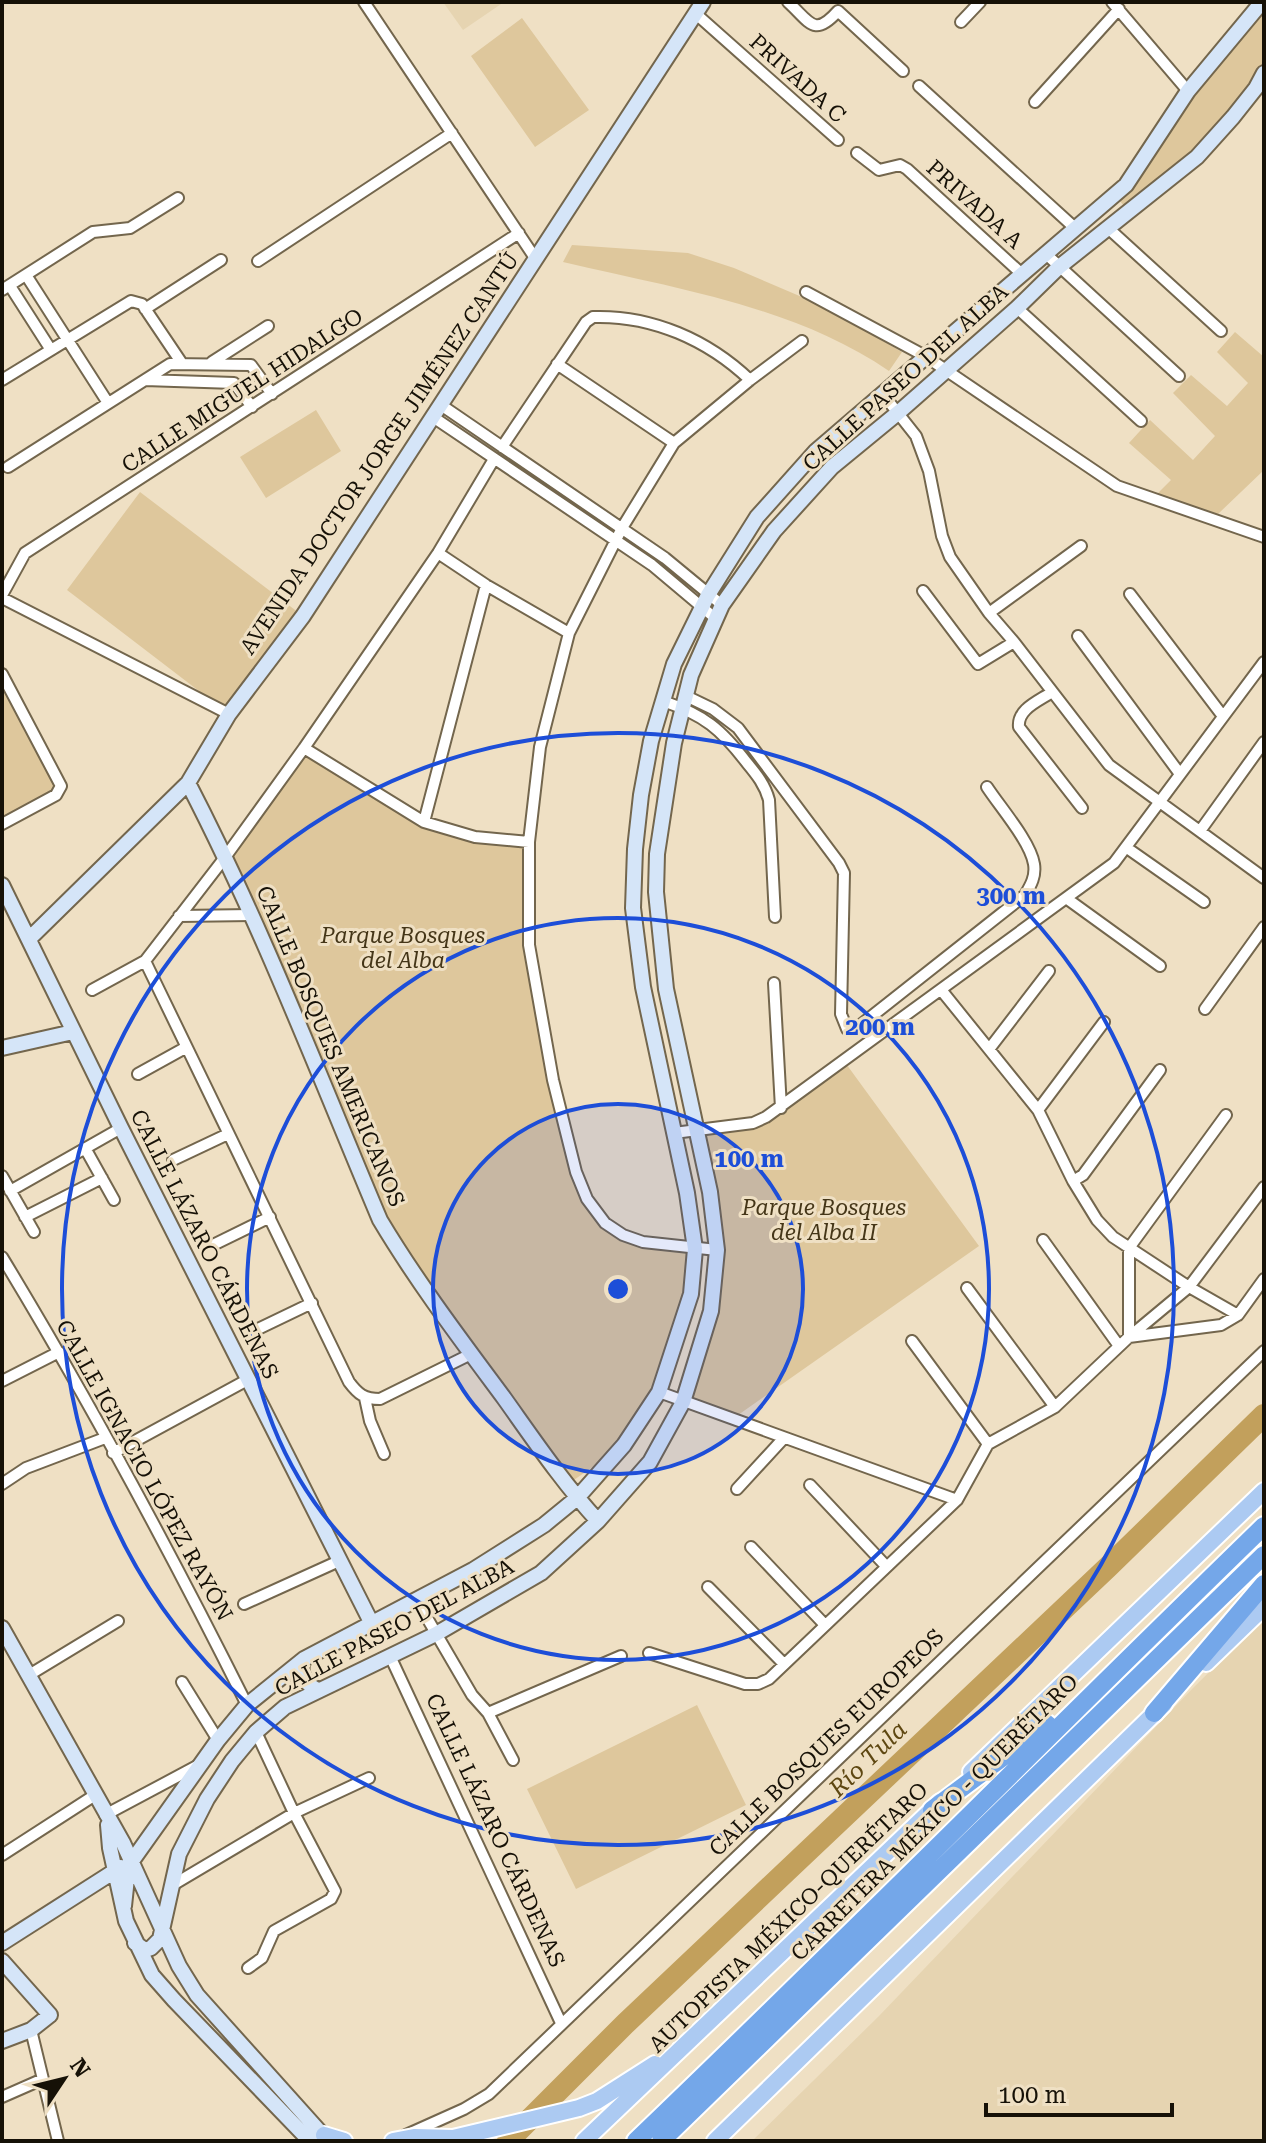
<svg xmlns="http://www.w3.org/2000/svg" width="1266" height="2143" font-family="'Roboto Serif',serif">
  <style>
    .built { fill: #e6d4b1 }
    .green { fill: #dec79c }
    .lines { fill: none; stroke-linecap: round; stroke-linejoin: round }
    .river { stroke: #c2a05c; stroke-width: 22 }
    .street-casing { stroke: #73664d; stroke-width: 14 }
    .secondary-casing { stroke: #73664d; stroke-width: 18 }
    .primary-casing { stroke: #fff; stroke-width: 20 }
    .highway-casing { stroke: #fff; stroke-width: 22 }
    .street { stroke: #fff; stroke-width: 10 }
    .secondary { stroke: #d5e5f8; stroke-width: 14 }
    .primary { stroke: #accaf2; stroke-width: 16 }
    .highway { stroke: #74a7e9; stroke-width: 18 }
    .ring { fill: none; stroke: #1d4ed8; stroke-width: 4 }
    .labels { text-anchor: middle; stroke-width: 6; stroke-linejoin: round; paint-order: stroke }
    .street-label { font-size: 22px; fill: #161107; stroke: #efe0c4 }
    .park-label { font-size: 22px; font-style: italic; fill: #453618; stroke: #efe0c4 }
    .water-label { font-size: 24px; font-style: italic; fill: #5e4711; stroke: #efe0c4 }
    .centre { fill: #1d4ed8; stroke: #efe0c4; stroke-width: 4 }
    .ring-label { font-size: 24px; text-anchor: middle; font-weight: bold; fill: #1d4ed8; stroke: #efe0c4; stroke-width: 6; stroke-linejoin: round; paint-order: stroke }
  </style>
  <rect width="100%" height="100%" fill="#efe0c4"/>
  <!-- built -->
  <path class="built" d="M 443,2 L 504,2 L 463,30 Z
    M 1264,1618 L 1264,2141 L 752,2141 L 879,2016 L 1193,1688 Z"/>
  <!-- green -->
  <path class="green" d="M 1264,5 L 1264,65 L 1235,113 L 1196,156 L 1127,209 L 1117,198 L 1186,102 Z
    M 522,18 L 589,110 L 535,147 L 471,56 Z
    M 572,245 L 688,253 L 734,268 L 823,306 L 902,352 L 889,371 C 794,306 673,288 563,262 Z
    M 1235,332 L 1264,357 L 1264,470 L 1218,514 L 1156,495 L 1171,480 L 1129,443 L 1150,420 L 1193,460 L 1215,436 L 1173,393 L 1191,375 L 1227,406 L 1248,383 L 1217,352 Z
    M 316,410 L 341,451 L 266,498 L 240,457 Z
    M 140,492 L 303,616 L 229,714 L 67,590 Z
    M 2,675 L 60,790 L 2,823 Z
    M 304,748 L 424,822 L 475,837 L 529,842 L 529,945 L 553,1080 L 587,1200 L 623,1235 L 695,1249 L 691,1294 L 659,1392 L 624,1445 L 571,1482 L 406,1264 L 226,856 Z
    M 844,1061 L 979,1246 L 731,1420 L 683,1402 L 711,1311 L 717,1250 L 697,1130 L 753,1123 Z
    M 697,1705 L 746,1805 L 576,1889 L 527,1789 Z"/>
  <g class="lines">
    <!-- river -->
    <path class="river" d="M 508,2141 L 625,2024 L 1108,1567 L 1264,1415"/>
    <defs>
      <path id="street" d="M 364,2 L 535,258
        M 788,2 C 810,22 814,38 838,11 L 903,71
        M 1112,2 L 1188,91
        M 695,13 L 838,140
        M 961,22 L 980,2
        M 919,86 L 1076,229
        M 1035,102 L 1119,9
        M 857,153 L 879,170 L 900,165 L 907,169 L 1023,275
        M 1108,228 L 1221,331
        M 1046,254 L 1179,376
        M 258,261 L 452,133
        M 26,275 L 108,403
        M 10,286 L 51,350
        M 2,290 L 93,232 L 130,228 L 178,198
        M 806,292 L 925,356 L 1117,486 L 1264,537
        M 1017,308 L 1141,421
        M 145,309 L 221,260
        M 212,362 L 268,326
        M 557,364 L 674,443
        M 2,380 L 131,301 L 142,304 L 181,362
        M 145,380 L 234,383 L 252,407
        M 882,393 L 916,436 L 929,471 L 942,536 L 950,557 L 989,613 L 1014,642 L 1109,765 L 1264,878
        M 441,405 L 665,558 L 722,605
        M 433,417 L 652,565 L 715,618
        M 502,447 L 586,322 L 593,317 C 652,315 708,340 750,380
        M 8,467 L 170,364 L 251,365 L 272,394
        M 438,553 L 486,585 L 569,633
        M 923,591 L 978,664 L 1014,642
        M 1130,594 L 1222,715
        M 2,595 L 25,553 L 519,233
        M 2,598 L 229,714
        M 989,613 L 1081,546
        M 1078,636 L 1180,774
        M 2,674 L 61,786 L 56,795 L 2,824
        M 1052,692 C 1039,701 1017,709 1019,727 L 1082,808
        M 686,696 L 713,709 L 738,728 L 839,863 L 844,873 L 841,1014 L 847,1029 L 858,1027 L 1025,895 C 1031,885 1036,876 1034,864 C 1030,841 1000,807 987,787
        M 663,701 C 704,715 721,729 747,763 C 757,775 765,785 769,800 L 775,917
        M 304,748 L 424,822 L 475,837 L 529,842
        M 424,822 L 486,585
        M 1200,831 L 1264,742
        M 1127,848 L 1204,902
        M 1066,898 L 1160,966
        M 179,916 L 252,915
        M 145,961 L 349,1382 C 358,1394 364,1399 380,1399 L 471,1354
        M 774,983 L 781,1108
        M 92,990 L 145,961 L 226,856 L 304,748 L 438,553 L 494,459
        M 942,991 L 1038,1110 L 1073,1181 L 1097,1220 L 1113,1237 L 1189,1287 L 1238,1315
        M 1205,1009 L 1264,927
        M 990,1048 L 1049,971
        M 138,1074 L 185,1048
        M 1038,1110 L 1104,1022
        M 1226,1115 L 1129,1248 L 1129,1337 L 1221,1325 L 1238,1315 L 1264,1279
        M 674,1133 L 753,1123 L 766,1117 L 1114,863 L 1264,662
        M 85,1148 L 114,1200
        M 173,1160 L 228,1134
        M 2,1176 L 34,1232
        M 1073,1181 L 1083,1175 L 1160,1070
        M 10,1191 L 121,1128
        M 25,1217 L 102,1178
        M 1043,1240 L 1119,1346
        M 215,1244 L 270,1217
        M 717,1250 L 643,1242 L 623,1235 L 605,1223 L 587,1199 L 576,1172 L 553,1080 L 529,945 L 529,842 L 540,747 L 569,633 L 622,528 L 674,443 L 750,380 L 802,341
        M 2,1257 C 90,1402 171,1553 247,1705
        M 967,1288 L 1055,1407
        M 260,1328 L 312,1303
        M 912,1341 L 988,1444
        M 2,1381 L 59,1352
        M 659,1392 L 957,1500
        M 365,1398 L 370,1421 L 384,1454
        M 113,1453 L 249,1379
        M 2,1484 L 26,1468 L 105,1438
        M 810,1485 L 886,1566
        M 737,1489 L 783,1439
        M 751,1547 L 825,1625
        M 708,1587 L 784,1664
        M 416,1599 L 472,1695 L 488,1713 L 513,1760
        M 244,1604 L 339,1561
        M 649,1653 L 745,1684 L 758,1684 L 769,1679 L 957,1500 L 988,1444 L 1055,1407 L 1129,1337 L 1189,1287 L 1264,1187
        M 390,1656 L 561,2023
        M 29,1675 L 118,1621
        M 182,1682 L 218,1740
        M 488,1713 L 621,1656
        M 105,1815 L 197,1766
        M 2,1855 L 95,1795
        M 171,1886 L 294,1813 L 369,1778
        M 248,1968 L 262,1958 L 274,1931 L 331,1899 L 335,1891 L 294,1813 L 256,1732
        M 31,2030 L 58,2141
        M 2,2097 L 43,2079
        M 406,2135 L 464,2109 L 489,2094 L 1264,1351"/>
      <path id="secondary" d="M 188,783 C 261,924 318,1073 380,1220 C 417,1282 461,1340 504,1398 C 534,1440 563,1483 598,1521
        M 2,885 L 121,1128 L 371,1622
        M 29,939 L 188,783 L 229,714 L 303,616 L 703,2
        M 2,1048 L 73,1032
        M 2,1628 L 123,1843 L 179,1966 L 197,1995 L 328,2141
        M 304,1659 C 297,1672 306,1685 318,1690
        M 108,1825 L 110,1848 L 126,1921 L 152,1975 L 174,2000 L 310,2141
        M 124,1906 L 127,1878 L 132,1861 L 218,1740 L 247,1705 L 304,1659 L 473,1570 L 544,1525 L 577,1498 L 624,1445 L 659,1392 L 691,1294 L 695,1249 L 687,1193 L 643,987 L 633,908 L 635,849 L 641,795 L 651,741 L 674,664 L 708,595 L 757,517 L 816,451 L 1126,185 L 1188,91 L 1262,2
        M 2,1943 L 121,1867
        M 135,1943 L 145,1950 L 151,1948 L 160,1939 L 179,1854 L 207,1799 L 232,1761 L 256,1732 L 285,1707 L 436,1634 L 541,1573 L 598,1521 L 650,1462 L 683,1402 L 711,1311 L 717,1250 L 710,1192 L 666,989 L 656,892 L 657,854 L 674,743 L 691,675 L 722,605 L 774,531 L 832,467 L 899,412 L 1017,308 L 1059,267 L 1197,157 L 1233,117 L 1256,88 L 1264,73
        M 2,1961 L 50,2015 L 31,2030 L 2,2041"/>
      <path id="primary" d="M 1206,1663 L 1264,1607
        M 971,1772 L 1264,1491
        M 324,2135 L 344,2141
        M 393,2141 L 414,2137 L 453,2138 L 579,2108 L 597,2101 L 655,2064
        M 584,2141 L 940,1802
        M 715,2141 L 1164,1704"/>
      <path id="highway" d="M 1154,1713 L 1264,1584
        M 932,1810 L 1047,1724
        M 636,2141 C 848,1938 1054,1730 1264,1526
        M 661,2141 L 1264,1555"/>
    </defs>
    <!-- street casing -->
    <use href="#street" class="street-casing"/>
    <!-- secondary casing -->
    <use href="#secondary" class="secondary-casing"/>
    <!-- primary casing -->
    <use href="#primary" class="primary-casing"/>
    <!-- highway casing -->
    <use href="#highway" class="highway-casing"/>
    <!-- street -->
    <use href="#street" class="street"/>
    <!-- secondary -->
    <use href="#secondary" class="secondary"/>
    <!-- primary -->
    <use href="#primary" class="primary"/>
    <!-- highway -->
    <use href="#highway" class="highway"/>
  </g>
  <!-- distance rings -->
  <circle cx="618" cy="1289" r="185" fill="#1d4ed8" fill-opacity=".12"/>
  <g class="ring">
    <circle cx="618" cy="1289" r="185"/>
    <circle cx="618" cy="1289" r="371"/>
    <circle cx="618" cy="1289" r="556"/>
  </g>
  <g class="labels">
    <!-- street labels -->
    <g class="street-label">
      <text transform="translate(798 78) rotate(42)" y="8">PRIVADA C</text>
      <text transform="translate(975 204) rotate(42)" y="8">PRIVADA A</text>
      <text transform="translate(905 377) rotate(-42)" y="8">CALLE PASEO DEL ALBA</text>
      <text transform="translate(242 390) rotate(-33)" y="8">CALLE MIGUEL HIDALGO</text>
      <text transform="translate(379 453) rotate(-56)" y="8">AVENIDA DOCTOR JORGE JIMÉNEZ CANTÚ</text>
      <text transform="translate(331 1046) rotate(67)" y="8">CALLE BOSQUES AMERICANOS</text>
      <text transform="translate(205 1244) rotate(63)" y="8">CALLE LÁZARO CÁRDENAS</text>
      <text transform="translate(145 1470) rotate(61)" y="8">CALLE IGNACIO LÓPEZ RAYÓN</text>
      <text transform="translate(394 1627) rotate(-28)" y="8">CALLE PASEO DEL ALBA</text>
      <text transform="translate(826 1742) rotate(-44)" y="8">CALLE BOSQUES EUROPEOS</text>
      <text transform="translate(934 1817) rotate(-45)" y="8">CARRETERA MÉXICO - QUERÉTARO</text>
      <text transform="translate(496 1830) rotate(65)" y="8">CALLE LÁZARO CÁRDENAS</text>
      <text transform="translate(788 1917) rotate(-44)" y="8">AUTOPISTA MÉXICO-QUERÉTARO</text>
    </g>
    <!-- park labels -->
    <g class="park-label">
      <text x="403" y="943">Parque Bosques<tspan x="403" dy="25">del Alba</tspan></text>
      <text x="824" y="1215">Parque Bosques<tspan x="824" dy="25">del Alba II</tspan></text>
    </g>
    <!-- water labels -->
    <g class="water-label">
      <text transform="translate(868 1759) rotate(-44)" y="8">Río Tula</text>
    </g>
  </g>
  <circle cx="618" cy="1289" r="12" class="centre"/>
  <g class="ring-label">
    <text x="1011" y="904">300 m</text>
    <text x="880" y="1035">200 m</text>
    <text x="749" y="1167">100 m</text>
  </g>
  <!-- border -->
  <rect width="1266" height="2143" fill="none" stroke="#161107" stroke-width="8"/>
  <!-- north arrow -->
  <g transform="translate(64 2079) rotate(55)" stroke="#efe0c4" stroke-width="6" paint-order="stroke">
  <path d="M0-6L14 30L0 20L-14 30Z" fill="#161107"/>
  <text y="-12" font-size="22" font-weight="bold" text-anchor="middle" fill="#161107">N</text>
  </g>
  <!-- scale -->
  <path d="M986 2103v12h186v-12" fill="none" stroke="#161107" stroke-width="4"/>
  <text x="998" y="2103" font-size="24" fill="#161107" stroke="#efe0c4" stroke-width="6" paint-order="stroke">100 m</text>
</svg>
